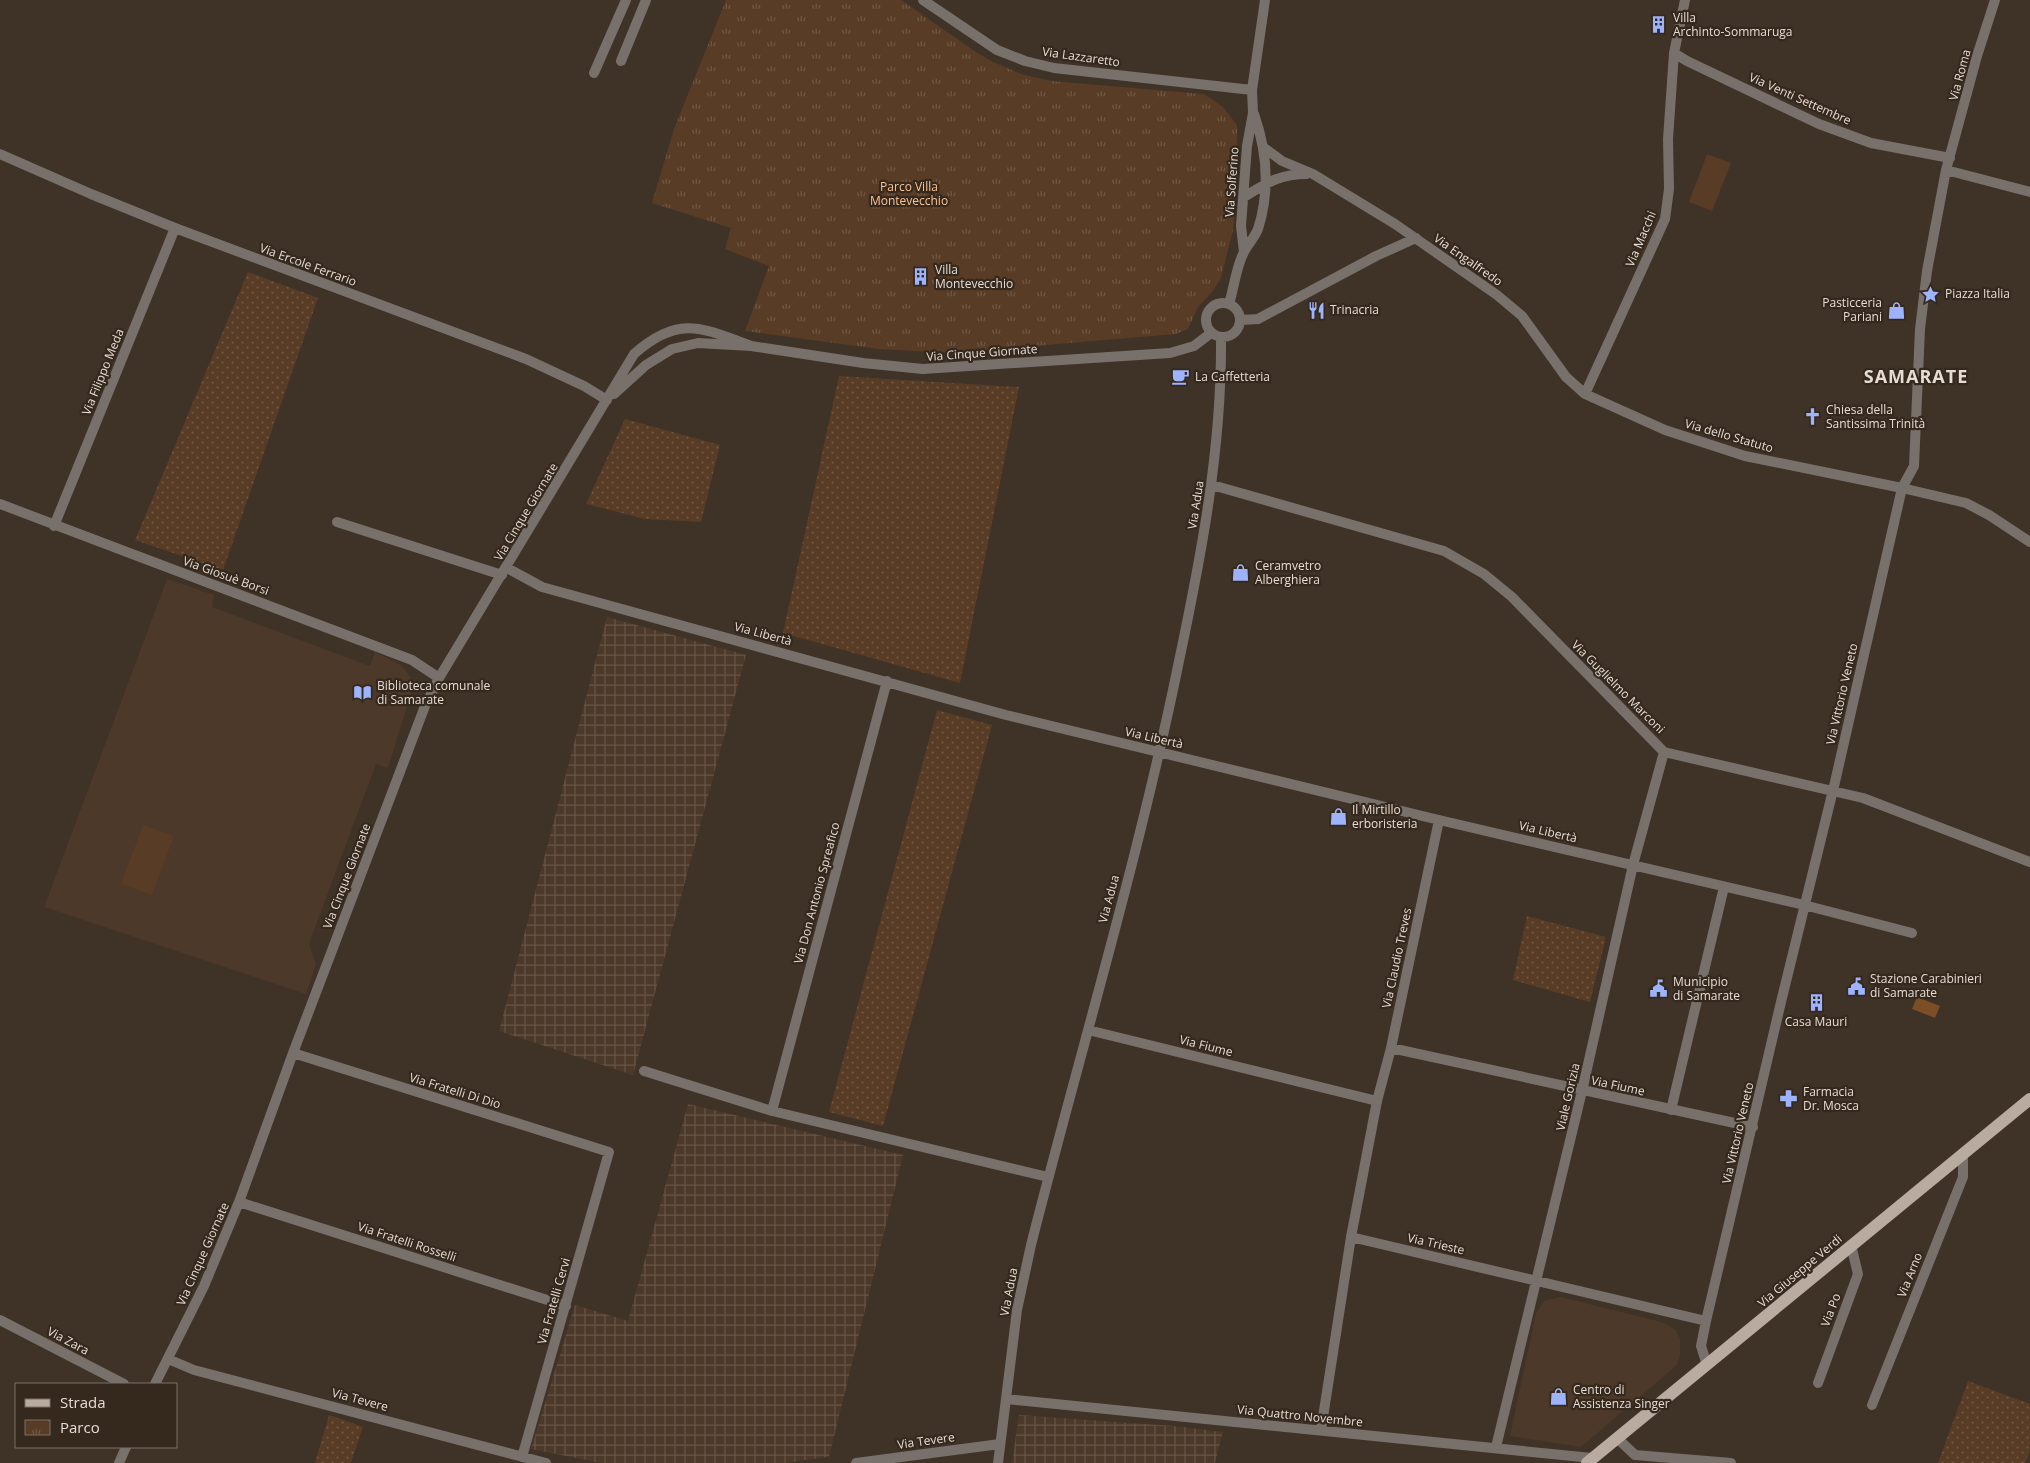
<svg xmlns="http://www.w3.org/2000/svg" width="2030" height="1463" font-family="'Open Sans',sans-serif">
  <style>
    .built { fill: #4c3929 }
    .industrial { fill: url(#industrial-grid) }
    .grass { fill: url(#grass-dots) }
    .park { fill: url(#park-tufts) }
    .pitch { fill: #583c25 }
    .water { fill: #7b4e26 }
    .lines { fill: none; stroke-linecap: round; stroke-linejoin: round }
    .lane { stroke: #77706b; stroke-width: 10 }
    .street { stroke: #77706b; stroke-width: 10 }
    .primary { stroke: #b9aba0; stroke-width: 12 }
    .labels { text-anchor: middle; stroke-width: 4.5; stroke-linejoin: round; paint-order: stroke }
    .poi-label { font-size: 12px; fill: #e5dcd5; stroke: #35281d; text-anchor: start }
    .street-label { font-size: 12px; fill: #e5dcd5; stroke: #35281d }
    .park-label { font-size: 12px; fill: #fdc495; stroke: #35281d }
    .district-label { font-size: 18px; font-weight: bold; letter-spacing: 1px; fill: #e5dcd5; stroke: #35281d }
  </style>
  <defs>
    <pattern id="industrial-grid" width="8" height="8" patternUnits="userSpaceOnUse" patternTransform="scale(1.25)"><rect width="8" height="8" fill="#4c3929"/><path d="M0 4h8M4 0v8" fill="none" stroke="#665547"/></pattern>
    <pattern id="grass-dots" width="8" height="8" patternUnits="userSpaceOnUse" patternTransform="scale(1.25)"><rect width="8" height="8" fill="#583c25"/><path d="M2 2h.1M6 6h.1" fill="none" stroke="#705844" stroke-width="1.8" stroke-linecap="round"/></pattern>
    <pattern id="park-tufts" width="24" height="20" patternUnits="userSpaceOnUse" patternTransform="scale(1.25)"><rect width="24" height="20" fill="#583c25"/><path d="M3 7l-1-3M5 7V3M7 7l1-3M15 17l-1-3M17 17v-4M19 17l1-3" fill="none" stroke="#705844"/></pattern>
  </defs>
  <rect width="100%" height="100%" fill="#3f3227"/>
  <!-- built -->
  <path class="built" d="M 167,579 L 214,595 L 212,607 L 370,666 L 375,652 L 401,665 L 412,679 L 412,690 L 388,768 L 376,764 L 309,944 L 316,964 L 306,994 L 44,907 Z
    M 1561,1297 L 1662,1322 L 1676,1330 L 1680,1339 L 1680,1355 L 1677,1365 L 1581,1447 L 1510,1436 L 1536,1313 L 1544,1301 Z"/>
  <!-- industrial -->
  <path class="industrial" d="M 607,617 L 746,655 L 633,1075 L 499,1031 Z
    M 688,1104 L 903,1155 L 829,1457 L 783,1463 L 601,1463 L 531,1449 L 575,1305 L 628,1321 Z
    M 1019,1415 L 1174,1426 L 1223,1432 L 1215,1463 L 1012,1463 Z"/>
  <!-- grass -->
  <path class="grass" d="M 248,272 L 318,298 L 223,570 L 135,540 Z
    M 839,376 L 1019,387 L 960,683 L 783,633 Z
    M 625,419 L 720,445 L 701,522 L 645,519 L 586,504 Z
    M 937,710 L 992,725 L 883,1126 L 829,1112 Z
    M 1527,916 L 1606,937 L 1590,1002 L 1513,980 Z
    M 1968,1381 L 2030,1404 L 2030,1451 L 2025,1463 L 1938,1463 Z
    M 329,1415 L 363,1427 L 351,1463 L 315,1463 Z"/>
  <!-- park -->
  <path class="park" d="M 726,0 L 901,0 L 976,52 L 991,61 L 1021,74 L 1051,81 L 1204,94 L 1223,107 L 1237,125 L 1237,175 L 1233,230 L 1221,278 L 1212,292 L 1198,307 L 1188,329 L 1176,334 L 951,353 L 879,349 L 745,331 L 769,266 L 725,249 L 731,228 L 652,203 L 674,129 Z"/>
  <!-- pitch -->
  <path class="pitch" d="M 1707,154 L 1731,163 L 1712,211 L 1689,202 Z
    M 143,825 L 174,836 L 152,895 L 121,884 Z"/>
  <!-- water -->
  <path class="water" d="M 1917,997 L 1940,1006 L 1935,1018 L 1912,1009 Z"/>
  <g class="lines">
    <!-- lane -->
    <path class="lane" d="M 621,61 L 646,0
      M 594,73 L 626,0
      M 1671,1110 L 1724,887
      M 1351,1237 L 1377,1101"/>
    <!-- street -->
    <path class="street" d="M 923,0 L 997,50 L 1025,61 L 1054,68 L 1252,90
      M 1674,53 L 1687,61 L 1819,124 L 1871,143 L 1950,158
      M 1263,147 L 1282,161 L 1313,174 L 1395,224 L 1497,295 L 1522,316 L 1566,377 L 1585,394 L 1665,430 L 1745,456 L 1902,488 L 1966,503 L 1989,515 L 2030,542
      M 0,154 L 91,194 L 175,228 L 526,359 L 584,386 L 607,400
      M 1946,170 L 2030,192
      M 1244,197 C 1267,183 1279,174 1307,174
      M 1244,252 L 1241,226 L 1247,146 L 1253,113 L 1252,90 L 1265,0
      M1206 320a17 17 0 1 1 34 0a17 17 0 1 1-34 0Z
      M 1229,304 C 1234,288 1236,267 1244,252 C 1248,244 1255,237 1258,229 C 1270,191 1267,151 1254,114
      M 1241,320 L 1258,319 L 1376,256 L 1416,238
      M 614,394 L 646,365 L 672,349 L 698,343 L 751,346 L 863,363 L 923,369 L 1170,353 L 1194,346 L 1211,333
      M 1585,394 L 1665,219 L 1669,189 L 1668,139 L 1674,53 L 1685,0
      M 1212,485 L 1444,551 L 1484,574 L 1512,597 L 1664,752 L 1863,798 L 2030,862
      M 0,504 L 412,660 L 439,678
      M 337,522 L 502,575
      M 54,526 L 175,228
      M 507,568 L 542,587 L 1006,715 L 1439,820 L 1804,905 L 1912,933
      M 1088,1030 L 1377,1101 L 1391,1048 L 1439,820
      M 1391,1048 L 1753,1127
      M 293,1053 L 609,1152 L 522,1457
      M 644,1071 L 772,1111 L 1048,1177
      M 772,1111 L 887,681
      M 239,1202 L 566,1306
      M 0,1320 L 124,1384
      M 168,1359 L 194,1370 L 546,1463
      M 1707,1365 L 1701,1346 L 1706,1321 L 1781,1002 L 1835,782 L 1902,488 L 1914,466 L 1920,329 L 1927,271 L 1946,170 L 1977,56 L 1995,0
      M 1818,1383 L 1858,1274 L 1851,1245
      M 155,1384 L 204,1286 L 239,1202 L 293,1053 L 425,706 L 439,678 L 634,354 C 678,315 701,327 751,346
      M 1006,1399 L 1592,1458
      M 1872,1405 L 1963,1177 L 1963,1153
      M 1321,1430 L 1351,1237 L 1706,1321
      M 1617,1438 L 1635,1455 L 1731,1463
      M 1496,1447 L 1582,1091 L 1633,865 L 1664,752
      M 119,1463 L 126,1447
      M 856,1463 L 1000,1444
      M 998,1463 L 1017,1310 L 1031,1245 C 1080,1052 1138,861 1178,666 C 1201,557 1222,449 1221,338"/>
    <!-- primary -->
    <path class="primary" d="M 1587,1463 L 2030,1099"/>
  </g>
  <!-- icons -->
  <defs>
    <symbol id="building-bare" viewBox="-9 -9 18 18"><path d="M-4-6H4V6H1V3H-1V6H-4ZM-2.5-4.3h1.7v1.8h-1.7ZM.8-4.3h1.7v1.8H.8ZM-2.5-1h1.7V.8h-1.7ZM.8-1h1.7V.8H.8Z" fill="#9db4fd" stroke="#35281d" stroke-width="2.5" paint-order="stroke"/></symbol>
    <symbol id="sight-bare" viewBox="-9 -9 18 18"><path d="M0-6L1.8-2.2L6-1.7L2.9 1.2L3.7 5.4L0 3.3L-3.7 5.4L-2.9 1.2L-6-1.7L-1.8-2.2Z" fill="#9db4fd" stroke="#35281d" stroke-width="2.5" paint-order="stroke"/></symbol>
    <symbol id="restaurant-bare" viewBox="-9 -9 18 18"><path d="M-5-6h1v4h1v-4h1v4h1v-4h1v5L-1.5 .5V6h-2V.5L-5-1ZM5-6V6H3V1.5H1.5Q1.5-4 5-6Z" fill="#9db4fd" stroke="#35281d" stroke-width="2.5" paint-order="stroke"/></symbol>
    <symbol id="shop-bare" viewBox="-9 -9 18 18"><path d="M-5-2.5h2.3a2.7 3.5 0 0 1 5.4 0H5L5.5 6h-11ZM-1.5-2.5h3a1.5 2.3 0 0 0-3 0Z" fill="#9db4fd" stroke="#35281d" stroke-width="2.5" paint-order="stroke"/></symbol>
    <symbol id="cafe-bare" viewBox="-9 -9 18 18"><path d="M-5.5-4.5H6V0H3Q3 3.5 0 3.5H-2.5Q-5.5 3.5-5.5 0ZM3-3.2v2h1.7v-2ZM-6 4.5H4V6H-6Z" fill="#9db4fd" stroke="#35281d" stroke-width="2.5" paint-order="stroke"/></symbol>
    <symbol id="church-bare" viewBox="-9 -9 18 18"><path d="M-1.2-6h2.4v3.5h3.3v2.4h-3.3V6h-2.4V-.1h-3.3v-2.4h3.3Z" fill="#9db4fd" stroke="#35281d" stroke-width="2.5" paint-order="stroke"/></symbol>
    <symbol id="library-bare" viewBox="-9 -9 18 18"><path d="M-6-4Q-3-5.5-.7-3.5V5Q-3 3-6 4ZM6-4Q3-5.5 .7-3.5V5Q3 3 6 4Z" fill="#9db4fd" stroke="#35281d" stroke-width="2.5" paint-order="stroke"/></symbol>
    <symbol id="civic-bare" viewBox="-9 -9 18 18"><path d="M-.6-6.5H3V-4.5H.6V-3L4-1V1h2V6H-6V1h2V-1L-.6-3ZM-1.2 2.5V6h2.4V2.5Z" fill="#9db4fd" stroke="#35281d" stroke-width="2.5" paint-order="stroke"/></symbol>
    <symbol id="pharmacy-bare" viewBox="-9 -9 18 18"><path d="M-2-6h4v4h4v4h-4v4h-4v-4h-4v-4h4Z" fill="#9db4fd" stroke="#35281d" stroke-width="2.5" paint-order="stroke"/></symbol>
  </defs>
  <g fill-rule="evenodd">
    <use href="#building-bare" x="1646" y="12" width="25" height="25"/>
    <use href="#building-bare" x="908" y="264" width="25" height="25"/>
    <use href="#sight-bare" x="1918" y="282" width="25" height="25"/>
    <use href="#restaurant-bare" x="1304" y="298" width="25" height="25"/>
    <use href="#shop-bare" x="1884" y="298" width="25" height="25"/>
    <use href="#cafe-bare" x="1168" y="364" width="25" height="25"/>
    <use href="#church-bare" x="1800" y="404" width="25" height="25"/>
    <use href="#shop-bare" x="1228" y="560" width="25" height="25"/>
    <use href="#library-bare" x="350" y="680" width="25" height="25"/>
    <use href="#shop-bare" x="1326" y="804" width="25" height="25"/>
    <use href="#civic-bare" x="1844" y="974" width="25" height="25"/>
    <use href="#civic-bare" x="1646" y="976" width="25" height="25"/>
    <use href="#building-bare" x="1804" y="990" width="25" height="25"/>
    <use href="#pharmacy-bare" x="1776" y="1086" width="25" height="25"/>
    <use href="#shop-bare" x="1546" y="1384" width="25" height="25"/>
  </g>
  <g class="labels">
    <!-- poi labels -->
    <g class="poi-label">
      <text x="1673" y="22">Villa<tspan x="1673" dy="14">Archinto-Sommaruga</tspan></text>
      <text x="935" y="274">Villa<tspan x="935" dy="14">Montevecchio</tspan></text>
      <text x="1945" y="298">Piazza Italia</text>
      <text x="1882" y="307" text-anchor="end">Pasticceria<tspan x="1882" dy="14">Pariani</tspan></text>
      <text x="1330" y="314">Trinacria</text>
      <text x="1195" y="381">La Caffetteria</text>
      <text x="1826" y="414">Chiesa della<tspan x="1826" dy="14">Santissima Trinità</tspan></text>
      <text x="1255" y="570">Ceramvetro<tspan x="1255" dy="14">Alberghiera</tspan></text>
      <text x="377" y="690">Biblioteca comunale<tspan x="377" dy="14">di Samarate</tspan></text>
      <text x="1352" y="814">Il Mirtillo<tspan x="1352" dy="14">erboristeria</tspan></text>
      <text x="1870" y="983">Stazione Carabinieri<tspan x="1870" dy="14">di Samarate</tspan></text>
      <text x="1673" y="986">Municipio<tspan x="1673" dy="14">di Samarate</tspan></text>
      <text x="1816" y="1026" text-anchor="middle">Casa Mauri</text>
      <text x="1803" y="1096">Farmacia<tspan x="1803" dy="14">Dr. Mosca</tspan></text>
      <text x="1573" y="1394">Centro di<tspan x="1573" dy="14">Assistenza Singer</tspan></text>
    </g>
    <!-- street labels -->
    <g class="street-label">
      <text transform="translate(1081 57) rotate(8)" y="4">Via Lazzaretto</text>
      <text transform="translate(1960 75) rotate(-75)" y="4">Via Roma</text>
      <text transform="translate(1800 99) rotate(24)" y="4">Via Venti Settembre</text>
      <text transform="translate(1232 182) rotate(-86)" y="4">Via Solferino</text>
      <text transform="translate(1641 239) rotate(-67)" y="4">Via Macchi</text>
      <text transform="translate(1468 260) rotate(35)" y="4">Via Engalfredo</text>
      <text transform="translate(308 265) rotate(20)" y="4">Via Ercole Ferrario</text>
      <text transform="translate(982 353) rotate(-4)" y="4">Via Cinque Giornate</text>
      <text transform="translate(103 372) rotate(-68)" y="4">Via Filippo Meda</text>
      <text transform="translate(1729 436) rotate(16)" y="4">Via dello Statuto</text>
      <text transform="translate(1196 505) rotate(-81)" y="4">Via Adua</text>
      <text transform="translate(526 512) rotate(-59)" y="4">Via Cinque Giornate</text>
      <text transform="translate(226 576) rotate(20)" y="4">Via Giosuè Borsi</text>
      <text transform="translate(763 634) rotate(15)" y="4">Via Libertà</text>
      <text transform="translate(1618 687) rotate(45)" y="4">Via Guglielmo Marconi</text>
      <text transform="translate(1842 694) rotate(-77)" y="4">Via Vittorio Veneto</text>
      <text transform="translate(1154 738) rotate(13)" y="4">Via Libertà</text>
      <text transform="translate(1548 832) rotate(13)" y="4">Via Libertà</text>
      <text transform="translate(347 876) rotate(-69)" y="4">Via Cinque Giornate</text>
      <text transform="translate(817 893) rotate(-75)" y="4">Via Don Antonio Spreafico</text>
      <text transform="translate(1109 899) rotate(-75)" y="4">Via Adua</text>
      <text transform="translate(1397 958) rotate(-78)" y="4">Via Claudio Treves</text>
      <text transform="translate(1206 1046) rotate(14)" y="4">Via Fiume</text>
      <text transform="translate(1618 1086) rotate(12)" y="4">Via Fiume</text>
      <text transform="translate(455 1091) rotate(17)" y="4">Via Fratelli Di Dio</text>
      <text transform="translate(1568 1097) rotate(-77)" y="4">Viale Gorizia</text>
      <text transform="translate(1738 1133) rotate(-77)" y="4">Via Vittorio Veneto</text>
      <text transform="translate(407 1242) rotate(18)" y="4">Via Fratelli Rosselli</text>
      <text transform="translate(1436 1244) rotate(13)" y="4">Via Trieste</text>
      <text transform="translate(203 1254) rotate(-66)" y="4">Via Cinque Giornate</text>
      <text transform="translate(1800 1271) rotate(-40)" y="4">Via Giuseppe Verdi</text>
      <text transform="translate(1910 1275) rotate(-68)" y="4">Via Arno</text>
      <text transform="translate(1009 1292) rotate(-79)" y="4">Via Adua</text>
      <text transform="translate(554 1301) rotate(-74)" y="4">Via Fratelli Cervi</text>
      <text transform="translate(1831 1310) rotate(-69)" y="4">Via Po</text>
      <text transform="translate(68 1341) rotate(28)" y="4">Via Zara</text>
      <text transform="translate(360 1400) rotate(15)" y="4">Via Tevere</text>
      <text transform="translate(1300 1416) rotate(6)" y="4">Via Quattro Novembre</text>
      <text transform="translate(926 1441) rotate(-8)" y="4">Via Tevere</text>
    </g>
    <!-- park labels -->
    <g class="park-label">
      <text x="909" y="191">Parco Villa<tspan x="909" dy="14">Montevecchio</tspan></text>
    </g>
    <!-- district labels -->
    <g class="district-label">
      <text x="1916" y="383">SAMARATE</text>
    </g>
  </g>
  <!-- legend -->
  <rect x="15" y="1383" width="162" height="65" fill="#35281d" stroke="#7b7067"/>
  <rect x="25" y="1399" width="25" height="8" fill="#b9aba0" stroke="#7b7067"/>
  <text x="60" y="1408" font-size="15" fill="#e5dcd5">Strada</text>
  <rect x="25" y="1420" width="25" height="15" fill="url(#park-tufts)" stroke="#7b7067"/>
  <text x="60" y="1433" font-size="15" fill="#e5dcd5">Parco</text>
</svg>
